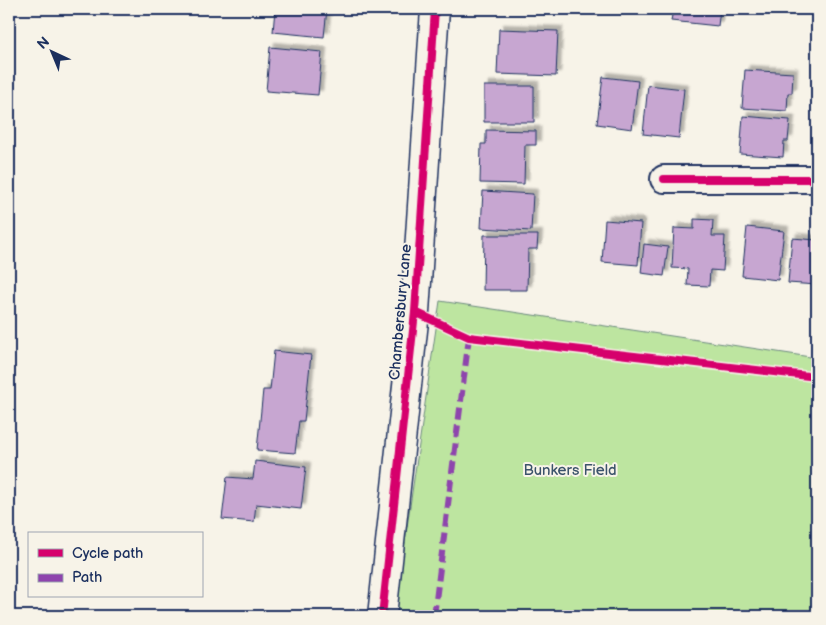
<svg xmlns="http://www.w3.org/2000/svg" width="826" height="625" font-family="'Balsamiq Sans',sans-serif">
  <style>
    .green { fill: #bde5a0; stroke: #6c8a7f }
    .building { fill: #c7a6d1; stroke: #1b2f5e; filter: url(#shadow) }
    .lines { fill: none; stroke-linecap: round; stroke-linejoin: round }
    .street-casing { stroke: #1b2f5e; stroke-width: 30 }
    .secondary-casing { stroke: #1b2f5e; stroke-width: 31 }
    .street { stroke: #f7f3e8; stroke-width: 26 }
    .secondary { stroke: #f7f3e8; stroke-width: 28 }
    .quiet { stroke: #8e44ad; stroke-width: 6; stroke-dasharray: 12 6; stroke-linecap: butt }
    .cycleway-casing { stroke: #f7f3e8; stroke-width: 11 }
    .cycleway { stroke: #d6006c; stroke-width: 8 }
    .labels { text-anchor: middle; stroke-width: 4; stroke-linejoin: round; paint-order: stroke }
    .street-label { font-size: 15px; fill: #1b2f5e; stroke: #f7f3e8 }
    .park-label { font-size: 15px; fill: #3b536b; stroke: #f7f3e8 }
  </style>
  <defs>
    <filter id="shadow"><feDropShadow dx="4.5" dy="-4.5" stdDeviation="1" flood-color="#0004"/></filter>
  </defs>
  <rect width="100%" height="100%" fill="#f7f3e8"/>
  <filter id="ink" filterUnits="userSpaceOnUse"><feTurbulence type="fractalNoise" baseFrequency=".02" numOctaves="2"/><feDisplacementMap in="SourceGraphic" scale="10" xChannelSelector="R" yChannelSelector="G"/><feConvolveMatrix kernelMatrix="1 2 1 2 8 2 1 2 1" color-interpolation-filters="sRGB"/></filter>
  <g filter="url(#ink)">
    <!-- green -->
    <path class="green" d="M 440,301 L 817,358 L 817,616 L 394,616 Z"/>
    <!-- building -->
    <path class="building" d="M 275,9 L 327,9 L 324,37 L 273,32 Z
      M 510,9 L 548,9 L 548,12 Z
      M 673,9 L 720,9 L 718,26 L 671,21 Z
      M 499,29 L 558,31 L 556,76 L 497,74 Z
      M 270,47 L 322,52 L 318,95 L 266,91 Z
      M 745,70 L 793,73 L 792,93 L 788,93 L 787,111 L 742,108 Z
      M 603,77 L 638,81 L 632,129 L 597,124 Z
      M 648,85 L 684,89 L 679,138 L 643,134 Z
      M 484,86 L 534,86 L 534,122 L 484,122 Z
      M 743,116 L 790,120 L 788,141 L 784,141 L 783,157 L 740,154 Z
      M 486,130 L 536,131 L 536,145 L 525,145 L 524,184 L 480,183 L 481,144 L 486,144 Z
      M 483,191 L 533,194 L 531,231 L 481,228 Z
      M 694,219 L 713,220 L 712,236 L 725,236 L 723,271 L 710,270 L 709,286 L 687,285 L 688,269 L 672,268 L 674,228 L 694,229 Z
      M 605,220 L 641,223 L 638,265 L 602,262 Z
      M 747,227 L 784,231 L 778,280 L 742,276 Z
      M 484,235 L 538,235 L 537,249 L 528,249 L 527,290 L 483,290 Z
      M 792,238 L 817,240 L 817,285 L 788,283 Z
      M 644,244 L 668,247 L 664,276 L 641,273 Z
      M 274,351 L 311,355 L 304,421 L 299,421 L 295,453 L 257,450 L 263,390 L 270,390 Z
      M 255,461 L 306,467 L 301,509 L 256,504 L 254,522 L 222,519 L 227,477 L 253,479 Z"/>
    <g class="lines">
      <defs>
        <path id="street" d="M 664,179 L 817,179"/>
        <path id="secondary" d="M 382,616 L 415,312 L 435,9"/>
      </defs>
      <!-- street casing -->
      <use href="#street" class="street-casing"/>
      <!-- secondary casing -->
      <use href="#secondary" class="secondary-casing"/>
      <!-- street -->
      <use href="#street" class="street"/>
      <!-- secondary -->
      <use href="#secondary" class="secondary"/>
      <!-- quiet -->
      <path class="quiet" d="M 434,616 L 469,337"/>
      <defs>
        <path id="cycleway" d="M 664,179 L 817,179
          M 415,312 L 469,337 L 817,377
          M 382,616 L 415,312 L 435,9"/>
      </defs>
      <!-- cycleway casing -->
      <use href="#cycleway" class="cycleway-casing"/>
      <!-- cycleway -->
      <use href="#cycleway" class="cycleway"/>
    </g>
  </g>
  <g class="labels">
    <!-- street labels -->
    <g class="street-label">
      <text transform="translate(400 312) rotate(-85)" y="5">Chambersbury Lane</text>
    </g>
    <!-- park labels -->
    <g class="park-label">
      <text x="570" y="475">Bunkers Field</text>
    </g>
  </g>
  <!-- margin -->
  <rect width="826" height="625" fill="none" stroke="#f7f3e8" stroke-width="30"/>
  <rect x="15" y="15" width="796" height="595" fill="none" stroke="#1b2f5e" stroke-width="2" filter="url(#ink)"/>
  <!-- legend -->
  <rect x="28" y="532" width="175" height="65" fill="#f7f3e8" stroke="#9fa5b1"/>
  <rect x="38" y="549" width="25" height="8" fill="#d6006c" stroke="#9fa5b1"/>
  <text x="72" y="558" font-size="15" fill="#1b2f5e">Cycle path</text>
  <rect x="38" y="574" width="25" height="8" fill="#8e44ad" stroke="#9fa5b1"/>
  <text x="72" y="582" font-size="15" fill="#1b2f5e">Path</text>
  <!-- north arrow -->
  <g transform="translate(52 52) rotate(316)" stroke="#f7f3e8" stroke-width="4" paint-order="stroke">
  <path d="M0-4L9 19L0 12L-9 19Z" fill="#1b2f5e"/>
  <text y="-8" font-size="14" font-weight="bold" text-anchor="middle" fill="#1b2f5e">N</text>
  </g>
</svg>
